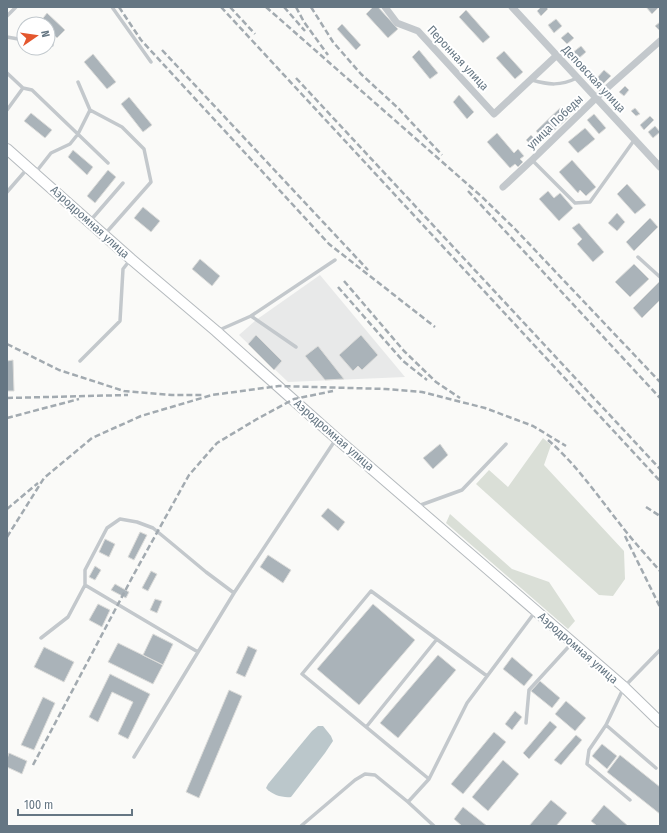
<svg xmlns="http://www.w3.org/2000/svg" width="667" height="833" font-family="'Fira Sans Condensed',sans-serif">
  <style>
    .built { fill: #e8e9e9 }
    .green { fill: #dadfd7 }
    .water { fill: #bbc7cb }
    .building { fill: #aab3b9; stroke: #dcdcda }
    .lines { fill: none; stroke-linecap: round; stroke-linejoin: round }
    .primary-casing { stroke: #b5babe; stroke-width: 12 }
    .service { stroke: #c3c8cc; stroke-width: 3.5 }
    .minor { stroke: #c3c8cc; stroke-width: 7 }
    .primary { stroke: #fff; stroke-width: 10 }
    .rail { stroke: #a2aab0; stroke-width: 2.5; stroke-dasharray: 6 3; stroke-linecap: butt }
    .labels { text-anchor: middle; stroke-width: 4; stroke-linejoin: round; paint-order: stroke }
    .street-label { font-size: 12px; fill: #657683; stroke: #fff }
  </style>
  <rect width="100%" height="100%" fill="#fafaf8"/>
  <!-- built -->
  <path class="built" d="M 320,275 L 405,377 L 288,382 L 239,335 L 256,320 Z"/>
  <!-- green -->
  <path class="green" d="M 543,438 L 551,445 L 544,465 L 624,551 L 625,579 L 613,596 L 599,595 L 476,484 L 489,470 L 508,487 Z
    M 450,514 L 512,569 L 549,582 L 575,621 L 568,629 L 446,523 Z"/>
  <!-- water -->
  <path class="water" d="M 318,726 L 323,726 L 331,736 L 333,741 L 325,753 L 291,797 C 283,798 272,795 266,788 L 268,784 L 312,731 Z"/>
  <!-- building -->
  <path class="building" d="M 373,7 L 378,7 L 398,29 L 388,38 L 366,14 Z
    M 541,7 L 546,7 L 548,9 L 541,16 L 537,11 Z
    M 646,7 L 658,7 L 658,8 L 652,14 Z
    M 466,10 L 490,37 L 483,43 L 459,17 Z
    M 47,13 L 65,30 L 57,38 L 48,29 L 48,24 L 42,24 L 40,22 Z
    M 556,19 L 562,26 L 554,33 L 548,25 Z
    M 660,22 L 660,30 L 659,30 L 655,26 Z
    M 342,24 L 361,45 L 356,50 L 337,29 Z
    M 568,32 L 574,38 L 567,44 L 561,38 Z
    M 581,46 L 586,52 L 578,59 L 572,53 Z
    M 419,50 L 438,73 L 430,79 L 412,57 Z
    M 504,51 L 523,72 L 515,79 L 496,58 Z
    M 93,54 L 116,82 L 107,89 L 84,62 Z
    M 604,70 L 611,76 L 602,85 L 596,79 Z
    M 625,86 L 629,90 L 624,96 L 619,92 Z
    M 459,95 L 474,112 L 467,119 L 453,102 Z
    M 129,97 L 152,125 L 143,132 L 121,104 Z
    M 561,107 L 570,116 L 544,140 L 536,131 Z
    M 635,108 L 640,114 L 636,116 L 631,111 Z
    M 31,113 L 52,130 L 45,138 L 24,121 Z
    M 594,114 L 606,128 L 599,134 L 587,120 Z
    M 650,116 L 654,120 L 644,130 L 640,125 Z
    M 655,126 L 660,132 L 653,138 L 648,132 Z
    M 585,128 L 595,139 L 578,153 L 568,142 Z
    M 497,133 L 514,153 L 518,149 L 524,156 L 520,159 L 523,162 L 518,167 L 515,164 L 510,168 L 487,142 Z
    M 531,135 L 536,140 L 531,145 L 526,140 Z
    M 73,150 L 93,167 L 87,175 L 68,157 Z
    M 572,160 L 596,187 L 586,196 L 580,190 L 578,193 L 559,172 Z
    M 108,170 L 116,177 L 95,203 L 87,196 Z
    M 627,184 L 646,205 L 635,214 L 617,194 Z
    M 548,191 L 554,198 L 560,193 L 573,208 L 559,221 L 539,199 Z
    M 143,207 L 160,221 L 151,232 L 134,218 Z
    M 617,213 L 625,222 L 617,231 L 608,223 Z
    M 650,218 L 658,227 L 634,251 L 626,242 Z
    M 579,223 L 604,252 L 593,262 L 577,244 L 582,239 L 572,228 Z
    M 200,259 L 220,276 L 212,286 L 192,269 Z
    M 634,264 L 649,279 L 630,297 L 615,282 Z
    M 659,282 L 660,284 L 660,300 L 642,318 L 633,308 Z
    M 256,335 L 282,361 L 274,370 L 248,344 Z
    M 361,335 L 378,355 L 362,370 L 358,366 L 353,371 L 339,355 Z
    M 318,346 L 344,379 L 325,380 L 305,356 Z
    M 13,360 L 14,391 L 7,391 L 7,361 Z
    M 440,444 L 448,455 L 433,469 L 423,458 Z
    M 328,508 L 345,522 L 338,531 L 321,516 Z
    M 140,532 L 147,535 L 134,560 L 128,557 Z
    M 105,539 L 115,544 L 109,557 L 99,552 Z
    M 268,555 L 291,570 L 283,583 L 260,567 Z
    M 95,566 L 101,570 L 95,580 L 89,577 Z
    M 151,571 L 157,574 L 148,591 L 142,588 Z
    M 115,584 L 129,592 L 126,598 L 111,590 Z
    M 155,599 L 162,601 L 157,613 L 150,610 Z
    M 98,604 L 110,610 L 102,627 L 89,620 Z
    M 373,604 L 415,640 L 359,705 L 317,669 Z
    M 153,634 L 173,644 L 163,665 L 143,655 Z
    M 118,643 L 163,665 L 153,684 L 108,662 Z
    M 248,646 L 257,650 L 245,677 L 236,673 Z
    M 44,647 L 74,662 L 64,682 L 34,667 Z
    M 438,655 L 456,670 L 398,738 L 380,723 Z
    M 512,657 L 533,675 L 524,686 L 503,669 Z
    M 110,674 L 150,694 L 128,739 L 118,734 L 133,702 L 112,692 L 98,722 L 89,717 Z
    M 540,681 L 560,698 L 552,708 L 531,691 Z
    M 229,690 L 242,696 L 199,798 L 186,792 Z
    M 43,697 L 55,703 L 34,750 L 21,745 Z
    M 566,701 L 586,718 L 575,731 L 555,714 Z
    M 515,711 L 522,717 L 512,730 L 505,724 Z
    M 550,721 L 557,727 L 529,759 L 523,753 Z
    M 494,732 L 506,742 L 463,794 L 451,784 Z
    M 576,735 L 582,740 L 561,765 L 554,760 Z
    M 602,744 L 617,756 L 607,769 L 592,756 Z
    M 9,753 L 27,761 L 22,774 L 7,767 L 7,759 Z
    M 620,755 L 660,787 L 660,814 L 607,772 Z
    M 503,760 L 519,774 L 488,811 L 472,797 Z
    M 551,800 L 567,813 L 556,826 L 529,826 Z
    M 604,805 L 628,826 L 597,826 L 591,821 Z
    M 463,807 L 487,826 L 462,826 L 454,819 Z"/>
  <g class="lines">
    <defs>
      <path id="primary" d="M 7,149 L 131,259 L 216,331 L 336,438 L 624,687 L 660,722"/>
    </defs>
    <!-- primary casing -->
    <use href="#primary" class="primary-casing"/>
    <!-- service -->
    <path class="service" d="M 112,7 L 151,62
      M 7,16 L 16,7
      M 7,37 L 24,40
      M 48,44 L 52,45
      M 7,73 L 23,88
      M 532,80 C 549,85 560,86 577,78
      M 7,110 L 23,88 L 32,90 L 108,163
      M 90,110 L 122,127 L 144,149 L 151,182 L 105,234
      M 532,160 L 575,203 L 590,202 L 635,139
      M 36,172 L 51,153 L 70,144 L 78,134 L 90,110 L 78,82
      M 7,192 L 27,169
      M 90,221 L 123,183
      M 638,257 L 660,277
      M 251,316 L 335,260
      M 217,331 L 251,316 L 296,347
      M 80,361 L 120,321 L 123,269 L 130,260
      M 418,506 L 462,490 L 506,444
      M 85,585 L 198,652
      M 41,638 L 68,617 L 85,585 L 85,570 L 107,528 L 120,519 L 137,522 L 153,528 L 170,542 L 206,572 L 234,593
      M 526,723 L 529,690 L 572,643
      M 606,725 L 656,768
      M 367,726 L 437,639
      M 134,757 L 234,593 L 336,439
      M 429,779 L 302,674 L 371,591 L 487,676
      M 630,800 L 587,764 L 589,750 L 606,725 L 624,687 L 660,650
      M 301,826 L 355,780 L 365,774 L 375,775 L 408,802
      M 434,826 L 408,802 L 429,779 L 467,703 L 535,612"/>
    <!-- minor -->
    <path class="minor" d="M 385,7 L 397,23 L 418,31 L 494,114 L 557,55
      M 512,7 L 660,167
      M 503,187 L 532,160 L 597,97 L 660,41"/>
    <!-- primary -->
    <use href="#primary" class="primary"/>
    <!-- rail -->
    <path class="rail" d="M 119,7 L 141,40 L 329,244 L 435,327
      M 221,7 L 660,481
      M 230,7 L 255,34
      M 266,7 L 481,196 L 515,229 L 660,382
      M 284,7 L 305,31
      M 296,7 L 304,22 L 328,55
      M 311,7 L 333,42 L 361,74 L 398,108 L 442,155
      M 162,50 L 368,270
      M 296,78 L 660,469
      M 468,191 L 660,398
      M 344,281 L 404,351 L 436,382 L 460,398
      M 338,287 L 403,361 L 427,380
      M 7,344 L 59,370 L 124,391 L 172,395 L 202,395
      M 7,398 L 128,395
      M 7,418 L 79,399
      M 548,440 C 576,464 597,495 620,524 C 632,540 647,556 660,571
      M 646,507 L 660,516
      M 7,509 L 38,483
      M 625,536 L 660,607
      M 7,537 L 44,478 L 92,438 L 141,416 L 212,395 L 279,386 L 385,389 L 422,392 L 485,408 L 533,426 L 566,446
      M 33,765 L 134,574 L 189,475 L 217,443 L 257,419 L 294,399 L 333,391"/>
  </g>
  <g class="labels">
    <!-- street labels -->
    <g class="street-label">
      <text transform="translate(458 58) rotate(47)" y="4">Перонная улица</text>
      <text transform="translate(594 79) rotate(47)" y="4">Деповская улица</text>
      <text transform="translate(555 122) rotate(-44)" y="4">улица Победы</text>
      <text transform="translate(90 222) rotate(42)" y="4">Аэродромная улица</text>
      <text transform="translate(334 435) rotate(41)" y="4">Аэродромная улица</text>
      <text transform="translate(578 648) rotate(41)" y="4">Аэродромная улица</text>
    </g>
  </g>
  <!-- border -->
  <rect width="667" height="833" fill="none" stroke="#657683" stroke-width="16"/>
  <!-- north arrow -->
  <g transform="translate(36 36) rotate(77)"><circle r="19" fill="#ffffff" stroke="#c1c8cd"/>
  <path d="M0-3L7 15L0 10L-7 15Z" fill="#e4572e"/>
  <text y="-6" font-size="11" font-weight="bold" text-anchor="middle" fill="#657683">N</text>
  </g>
  <!-- scale -->
  <path d="M18 809v6h114v-6" fill="none" stroke="#657683" stroke-width="2"/>
  <text x="24" y="809" font-size="12" fill="#657683" stroke="#ffffff" stroke-width="3" paint-order="stroke">100 m</text>
</svg>
